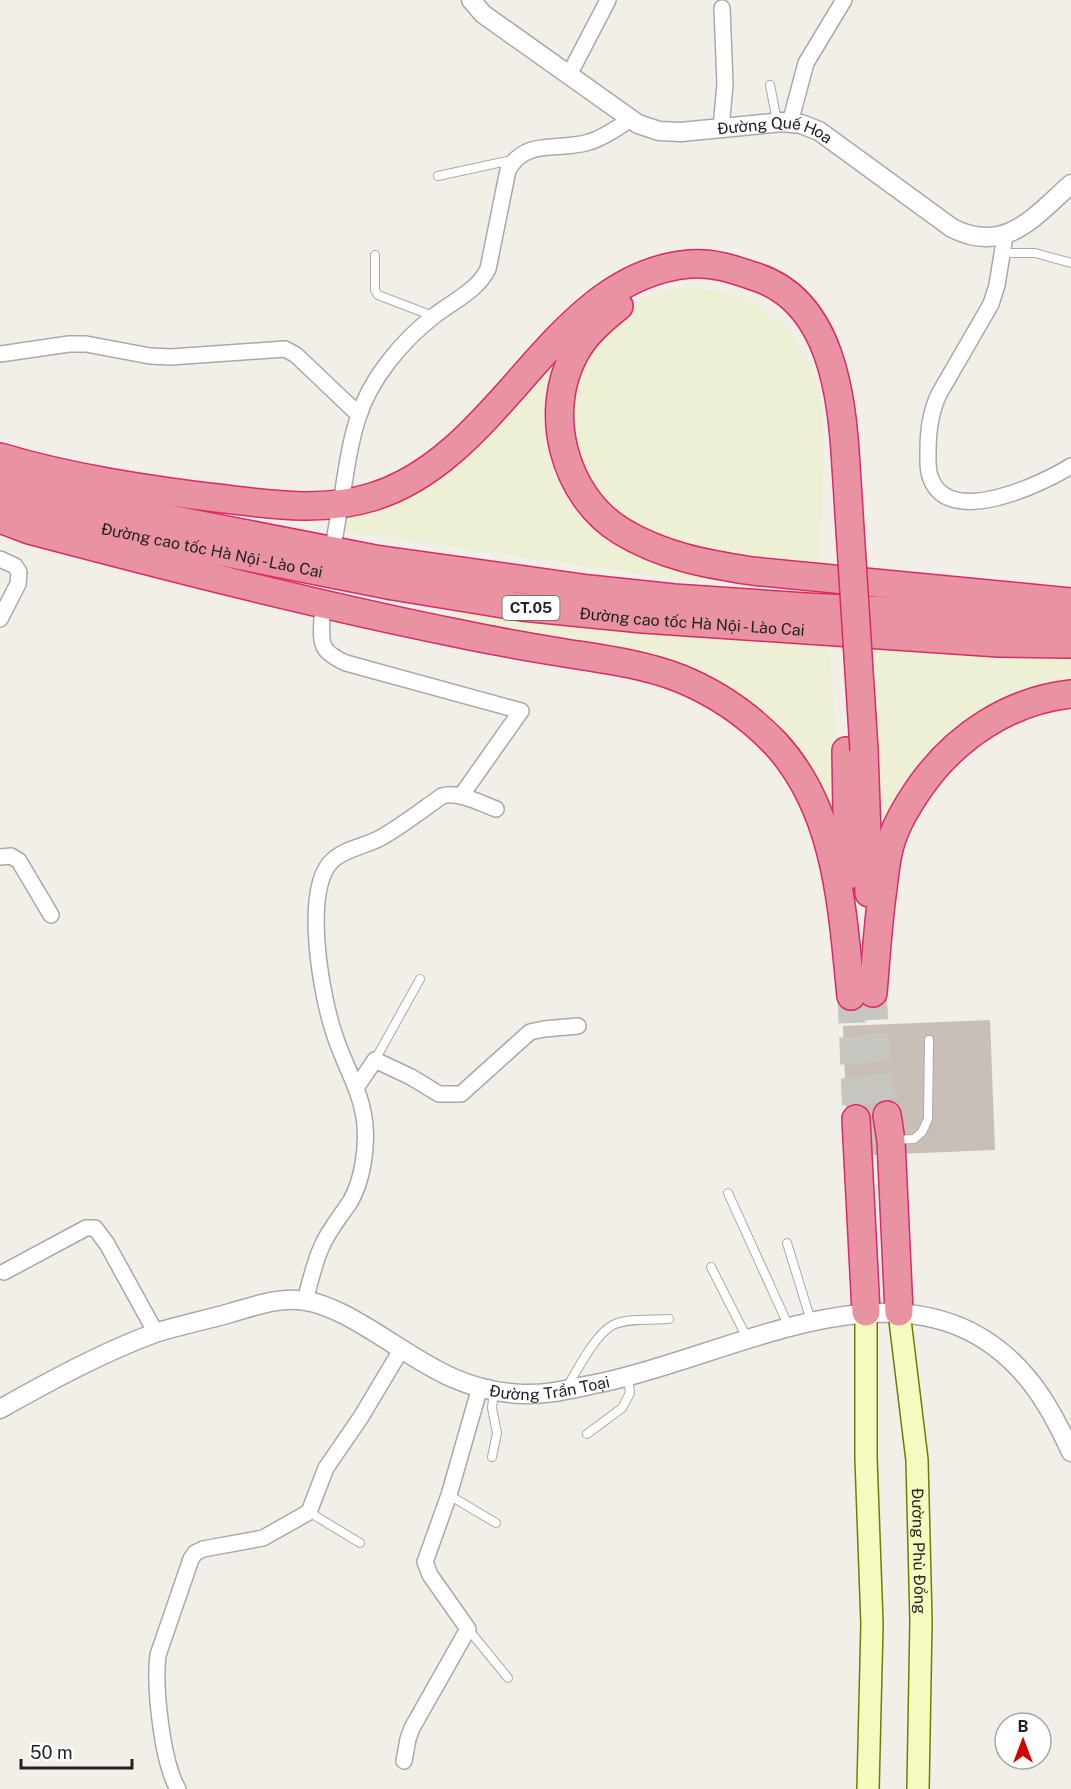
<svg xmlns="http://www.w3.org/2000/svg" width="1071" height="1789" font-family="'Public Sans',sans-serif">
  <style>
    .farmland { fill: #eef0d5 }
    .building { fill: #c7bfb8 }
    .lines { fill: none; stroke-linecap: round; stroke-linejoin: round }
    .motorway-tunnel { stroke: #c8c6c1; stroke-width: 27; stroke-dasharray: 27 14; stroke-linecap: butt }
    .service-casing { stroke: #a9a9a9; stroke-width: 10 }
    .minor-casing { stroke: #a9a9a9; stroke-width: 18 }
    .tertiary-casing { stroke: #a9a9a9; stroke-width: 21 }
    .secondary-casing { stroke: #707d05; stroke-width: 24 }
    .motorway-casing { stroke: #dc2a67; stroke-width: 30 }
    .service { stroke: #fff; stroke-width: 8 }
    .minor { stroke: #fff; stroke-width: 15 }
    .tertiary { stroke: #fff; stroke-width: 18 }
    .secondary { stroke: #f7fabf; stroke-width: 21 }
    .motorway { stroke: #e892a2; stroke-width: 27 }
    .motorway-bridge-casing { stroke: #dc2a67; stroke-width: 30; stroke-linecap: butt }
    .motorway-bridge { stroke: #e892a2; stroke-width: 27 }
    .labels { text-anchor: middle; stroke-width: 6; stroke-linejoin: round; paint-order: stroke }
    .shield { fill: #fff; stroke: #646464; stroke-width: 1.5 }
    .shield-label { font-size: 15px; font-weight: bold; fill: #222 }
    .street-label { font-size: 16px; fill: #222; stroke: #fff }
  </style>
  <rect width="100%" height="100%" fill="#f2efe9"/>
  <!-- farmland -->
  <path class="farmland" d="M 684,288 L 723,292 L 760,306 L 790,331 L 811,364 L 822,402 L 824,446 L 821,569 L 644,536 L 606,512 L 579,477 L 566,391 L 612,317 L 646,297 Z
    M 562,354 L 573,497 L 704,573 L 703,577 L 697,582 L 344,531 L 347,514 L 533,378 Z
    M 454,609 L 829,640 L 840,795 L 828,803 L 749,710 L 455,621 Z
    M 867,643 L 1071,651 L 1071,684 L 1034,693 L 893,817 L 884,817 L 879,816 Z"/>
  <!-- building -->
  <path class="building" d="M 990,1020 L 995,1150 L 848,1156 L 843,1026 Z"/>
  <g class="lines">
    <!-- motorway-tunnel -->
    <path class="motorway-tunnel" d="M 873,993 L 879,1086 L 887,1115
      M 851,996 L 856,1119"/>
    <defs>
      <path id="service" d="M 770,85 L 777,121
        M 438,176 L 512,160
        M 1002,253 L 1035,253 L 1071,263
        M 375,255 L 375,290 L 378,295 L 433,316
        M 375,1060 L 420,979
        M 895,1140 L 914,1139 L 922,1132 L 928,1119 L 929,1040
        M 728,1193 L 789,1327
        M 787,1243 L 811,1321
        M 711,1267 L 748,1340
        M 566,1389 C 576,1372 596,1333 613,1325 C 626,1318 653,1320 669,1319
        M 587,1434 L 622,1408 L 630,1393 L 628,1377
        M 492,1457 L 497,1433 L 492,1408 L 494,1392
        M 449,1495 L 496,1523
        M 309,1512 L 360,1543
        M 468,1629 L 508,1678"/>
      <path id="minor" d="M 569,75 L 608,0
        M 790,123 L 806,63 L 844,0
        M 721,128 L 725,84 L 722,8
        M 1005,236 L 997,285 L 991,304 L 939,394 C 930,413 928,431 928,452 C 928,461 927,470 931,479 C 950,528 1042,484 1071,466
        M 0,354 L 69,344 L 86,344 L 150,356 L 171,357 L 285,349 L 296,355 L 359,415
        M 343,490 C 347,466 350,441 358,418 C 370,379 402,341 434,316 C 453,301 477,291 488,269 L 508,170 C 527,137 558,152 589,142 C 604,138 618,127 631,119
        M 335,536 L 339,512
        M 0,559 L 15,566 L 19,572 L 18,584 L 0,619
        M 322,617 C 321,644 319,651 346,663 L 521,711 L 461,796
        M 0,857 L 11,856 L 19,861 L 51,915
        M 356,1088 L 375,1060 L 411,1077 L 439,1094 L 461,1094 L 530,1032 L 544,1029 L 578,1026
        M 4,1272 L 86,1228 L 95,1228 L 107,1244 L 156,1333
        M 305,1300 C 310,1283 314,1264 321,1248 C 328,1231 340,1217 350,1202 C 362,1182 367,1150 365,1126 C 363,1094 345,1067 335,1036 C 322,1000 301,888 333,860 C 346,848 367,846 382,837 C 403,825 422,810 442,796 C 459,791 480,803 496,809
        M 404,1761 L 408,1739 L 412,1728 L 468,1629 L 430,1575 L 425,1562 L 449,1495 L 480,1387
        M 178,1789 C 162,1762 154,1686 158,1655 L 191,1559 L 195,1553 L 203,1549 L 263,1538 L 309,1512 L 326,1468 L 361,1417 L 401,1350"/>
      <g id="tertiary">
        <path id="s1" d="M 471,0 L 483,14 L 638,124 L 659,131 L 681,132 L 783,122 L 801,124 L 819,131 L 952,228 C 1005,255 1034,217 1071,184"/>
        <path id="s2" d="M 0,1409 C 50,1381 101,1353 155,1333 C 180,1325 206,1320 230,1313 C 255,1306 281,1296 306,1301 C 320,1303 333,1309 345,1315 C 408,1348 446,1391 523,1394 C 549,1395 574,1388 600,1383 C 738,1355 921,1239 1033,1385 C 1049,1406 1060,1428 1071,1452"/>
      </g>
      <g id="secondary">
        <path d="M 866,1312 L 866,1458 L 872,1624 L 868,1789"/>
        <path id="s3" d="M 899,1312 L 917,1460 L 921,1621 L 918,1789"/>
      </g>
      <g id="motorway">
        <path d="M 619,306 C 602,320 586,333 575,353 C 542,412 564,496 621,531 C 662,556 706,564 752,571 L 1071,602"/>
        <path d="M 0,457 C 70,478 144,489 217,498 C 268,504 321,513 372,497 C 504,457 553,275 690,264 C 712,262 733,269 753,276 C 832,299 842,397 846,466"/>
        <path d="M 0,478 L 93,504 L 375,559 L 589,589 L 674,598 L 806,607 L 1071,620"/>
        <path id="s4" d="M 0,500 L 91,526 L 393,586 L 522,607 L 643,619 L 999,643 L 1071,644"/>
        <path d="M 0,519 L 29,530 C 169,567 309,603 451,632 C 489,640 527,647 565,653 C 603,659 643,664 679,678 C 714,692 748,715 775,743 C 838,811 842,909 851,996"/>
        <path d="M 864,750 L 869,893"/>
        <path d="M 846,751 L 848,875"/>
        <path d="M 873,993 C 876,958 878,923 883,888 C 885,872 886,855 892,839 C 898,820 909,803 920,787 C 956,736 1009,701 1071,694"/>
        <path d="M 887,1115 L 891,1141 L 899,1312"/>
        <path d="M 856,1119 L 866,1312"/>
      </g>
    </defs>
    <!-- service casing -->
    <use href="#service" class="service-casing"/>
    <!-- minor casing -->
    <use href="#minor" class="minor-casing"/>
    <!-- tertiary casing -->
    <use href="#tertiary" class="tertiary-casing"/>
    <!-- secondary casing -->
    <use href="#secondary" class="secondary-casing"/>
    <!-- motorway casing -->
    <use href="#motorway" class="motorway-casing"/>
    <!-- service -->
    <use href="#service" class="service"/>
    <!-- minor -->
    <use href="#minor" class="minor"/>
    <!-- tertiary -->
    <use href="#tertiary" class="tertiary"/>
    <!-- secondary -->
    <use href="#secondary" class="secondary"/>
    <!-- motorway -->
    <use href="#motorway" class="motorway"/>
    <defs>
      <path id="motorway-bridge" d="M 846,466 L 864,750"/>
    </defs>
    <!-- motorway-bridge casing -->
    <use href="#motorway-bridge" class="motorway-bridge-casing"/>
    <!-- motorway-bridge -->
    <use href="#motorway-bridge" class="motorway-bridge"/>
  </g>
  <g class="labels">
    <!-- shield labels -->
    <rect class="shield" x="502.5" y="596" width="57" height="24" rx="4.5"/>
    <g class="shield-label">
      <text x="531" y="613">CT.05</text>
    </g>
    <!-- street labels -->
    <g class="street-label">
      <text dy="6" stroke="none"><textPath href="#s1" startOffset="348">Đường Quế Hoa</textPath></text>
      <text dy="6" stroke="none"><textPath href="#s4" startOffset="218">Đường cao tốc Hà Nội - Lào Cai</textPath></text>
      <text dy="6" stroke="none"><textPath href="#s4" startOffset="704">Đường cao tốc Hà Nội - Lào Cai</textPath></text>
      <text dy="6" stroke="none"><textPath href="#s2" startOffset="594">Đường Trần Toại</textPath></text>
      <text dy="6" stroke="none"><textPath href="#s3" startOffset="240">Đường Phù Đổng</textPath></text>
    </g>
  </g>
  <!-- north arrow -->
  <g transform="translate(1023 1741)"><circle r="28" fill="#ffffff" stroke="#a7a7a7" stroke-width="1.5"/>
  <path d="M0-4.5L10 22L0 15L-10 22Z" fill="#d40000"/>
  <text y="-9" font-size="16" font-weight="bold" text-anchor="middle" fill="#222222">B</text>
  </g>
  <!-- scale -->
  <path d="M21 1759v9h111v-9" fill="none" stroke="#222222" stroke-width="3"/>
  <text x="30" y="1759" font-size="18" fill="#222222" stroke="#ffffff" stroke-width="4.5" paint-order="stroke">50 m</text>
</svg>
